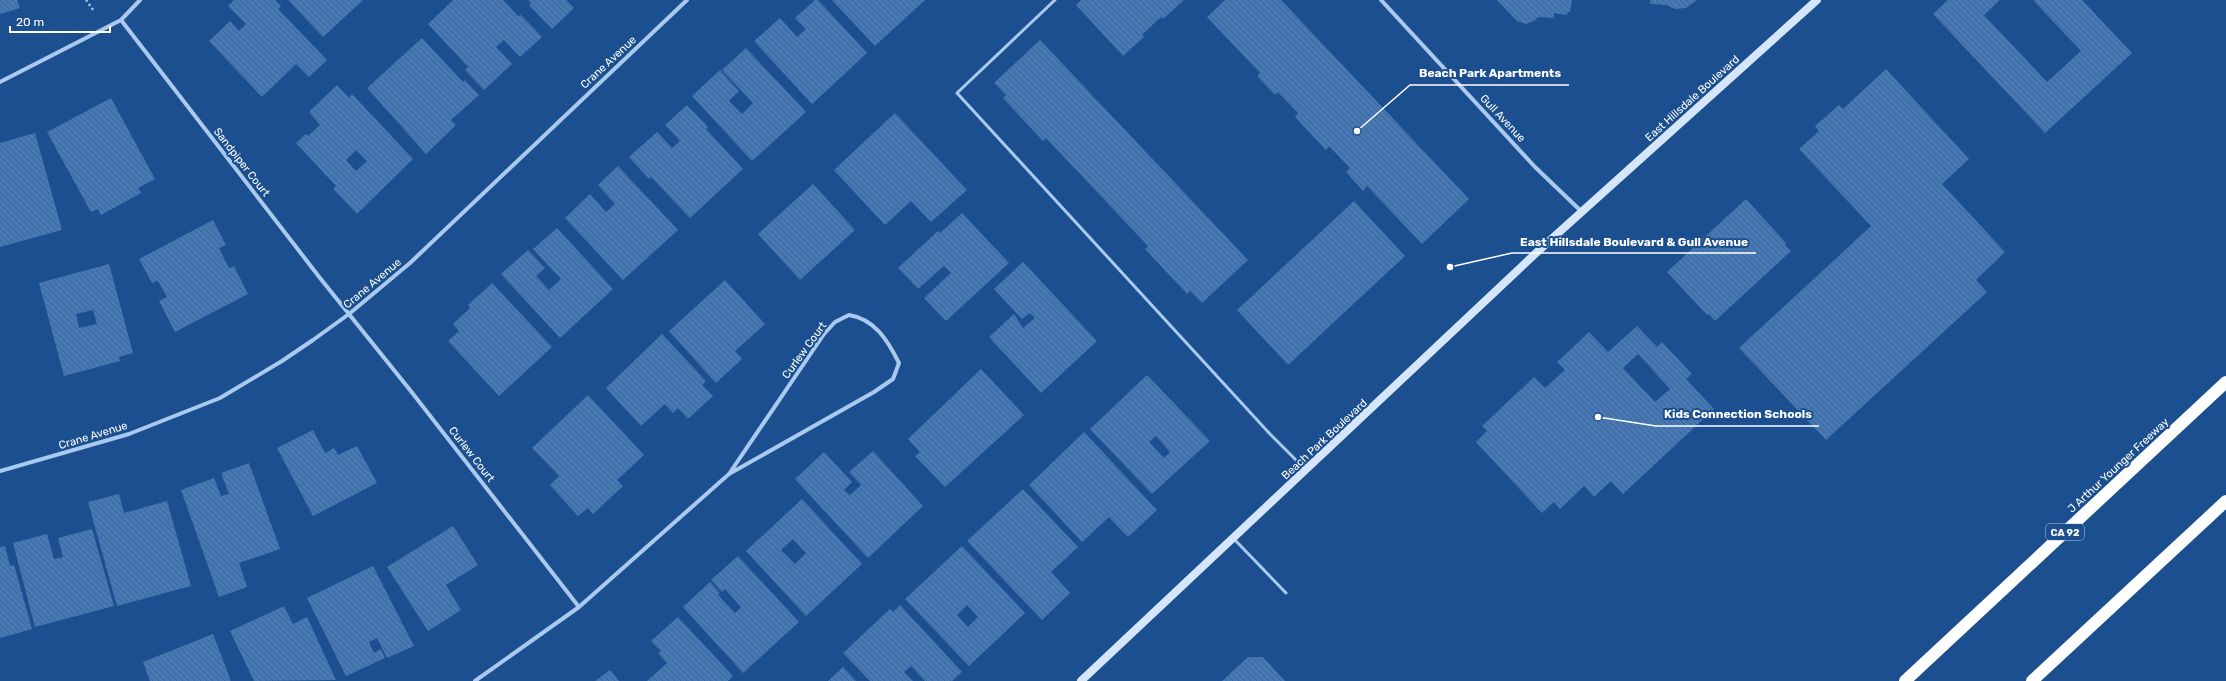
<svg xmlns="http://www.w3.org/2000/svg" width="2226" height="681" font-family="Rubik,sans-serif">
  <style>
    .building { fill: url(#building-back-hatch); fill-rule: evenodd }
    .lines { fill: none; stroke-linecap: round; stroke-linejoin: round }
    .path { stroke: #a9c9ee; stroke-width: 2.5; stroke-dasharray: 2 3; stroke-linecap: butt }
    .service { stroke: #a9c9ee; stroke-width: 3 }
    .minor { stroke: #a9c9ee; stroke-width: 4 }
    .secondary { stroke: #d6e6fa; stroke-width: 8 }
    .motorway { stroke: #fff; stroke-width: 12 }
    .labels { text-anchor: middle; stroke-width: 4; stroke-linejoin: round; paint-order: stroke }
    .shield { fill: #1b4f8f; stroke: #bbcadd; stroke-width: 1 }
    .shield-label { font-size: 10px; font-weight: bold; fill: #fff }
    .street-label { font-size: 11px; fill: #fff; stroke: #1b4f8f }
    .leader { fill: none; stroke: #fff; stroke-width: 1.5 }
    .callout-dot { fill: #fff; stroke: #1b4f8f; stroke-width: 1.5 }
    .callout-label { font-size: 12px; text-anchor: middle; font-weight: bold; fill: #fff; stroke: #1b4f8f; stroke-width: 4; stroke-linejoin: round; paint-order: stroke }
  </style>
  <defs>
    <pattern id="building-back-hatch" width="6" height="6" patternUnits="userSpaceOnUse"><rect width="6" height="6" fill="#4478b7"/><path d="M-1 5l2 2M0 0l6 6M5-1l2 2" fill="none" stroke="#486282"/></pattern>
  </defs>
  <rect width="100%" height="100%" fill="#1b4f8f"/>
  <!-- building -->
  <path class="building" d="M 0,0 L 17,0 L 20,8 L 0,14 Z
    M 234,0 L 275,0 L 281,6 L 278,9 L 327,60 L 309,77 L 296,64 L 262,97 L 209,41 L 230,21 L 239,31 L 246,24 L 228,6 Z
    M 288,0 L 363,0 L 323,37 Z
    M 453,0 L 503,0 L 518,16 L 521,15 L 542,37 L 520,57 L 504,40 L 496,47 L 512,64 L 484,90 L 465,70 L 468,67 L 428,24 Z
    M 528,0 L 566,0 L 574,8 L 552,29 L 529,5 L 531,3 Z
    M 815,0 L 818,0 L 867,53 L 812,104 L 754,41 L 780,18 L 797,37 L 806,29 L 795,18 Z
    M 832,0 L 925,0 L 875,46 Z
    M 1081,0 L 1184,0 L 1163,19 L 1161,17 L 1142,35 L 1144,37 L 1123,56 L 1076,5 Z
    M 1225,0 L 1281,0 L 1469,199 L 1422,244 L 1367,186 L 1363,191 L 1346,172 L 1350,168 L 1329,146 L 1326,150 L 1295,117 L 1298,113 L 1278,92 L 1275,95 L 1257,76 L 1260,73 L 1207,17 Z
    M 1497,0 L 1572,0 L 1570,12 L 1568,12 L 1567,15 L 1554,13 L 1554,18 L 1538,17 L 1534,21 L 1526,24 L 1517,21 Z
    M 1650,0 L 1697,0 L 1686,8 L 1675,9 L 1667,5 L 1650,4 Z
    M 1948,0 L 2000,0 L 1984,15 L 2047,82 L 2081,51 L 2033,0 L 2082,0 L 2132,53 L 2045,133 L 1933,14 Z
    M 422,38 L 463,82 L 465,80 L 479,95 L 451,120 L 456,125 L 426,154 L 367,88 Z
    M 1040,40 L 1248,260 L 1202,303 L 1190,291 L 1187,294 L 1145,249 L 1148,246 L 1046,138 L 1043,141 L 1003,98 L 1006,95 L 994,83 Z
    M 746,48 L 806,112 L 752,161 L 692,96 L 720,70 L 739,91 L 729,101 L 742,114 L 753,103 L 722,70 Z
    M 1886,69 L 1969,159 L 1942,184 L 2005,252 L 1976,280 L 1987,292 L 1826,440 L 1739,348 L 1871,226 L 1799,149 L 1819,131 L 1815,126 L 1839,105 L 1843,109 Z
    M 337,85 L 349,98 L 352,94 L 413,159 L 357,214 L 333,189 L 336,186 L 296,143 L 306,134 L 308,136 L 320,125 L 309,112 ZM 356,150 L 367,161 L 356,171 L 346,160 Z
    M 111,98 L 155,179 L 138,188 L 141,193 L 101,215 L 98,209 L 91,212 L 47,132 Z
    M 687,105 L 708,127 L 706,129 L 743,169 L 690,218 L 651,177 L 649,179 L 629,157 L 657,132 L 672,148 L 680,141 L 665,125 Z
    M 895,113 L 967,190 L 931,222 L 911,201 L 885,225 L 834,170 Z
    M 35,133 L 62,230 L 0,247 L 0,143 Z
    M 618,166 L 678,230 L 623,280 L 565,218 L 590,194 L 606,212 L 615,204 L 598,185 Z
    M 813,184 L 855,230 L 800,280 L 758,234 Z
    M 1746,199 L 1786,243 L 1785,245 L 1791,251 L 1715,321 L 1709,314 L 1707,315 L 1667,272 Z
    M 1354,201 L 1405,256 L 1288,365 L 1237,310 Z
    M 962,213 L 1009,263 L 946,321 L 924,298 L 951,273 L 944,266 L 918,289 L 898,268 L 938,231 L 940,233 Z
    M 213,220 L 226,245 L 219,248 L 229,268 L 234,266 L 248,294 L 175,332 L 159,301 L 167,297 L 158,281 L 152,283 L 139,259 Z
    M 557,228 L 613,289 L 560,338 L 501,274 L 528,250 L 545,268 L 536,276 L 549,290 L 561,279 L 533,249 Z
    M 1023,262 L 1097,341 L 1041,393 L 989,337 L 1014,314 L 1023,328 L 1035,318 L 1030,313 L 1022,319 L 994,289 Z
    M 109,264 L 133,353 L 119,357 L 120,361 L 64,376 L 39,283 ZM 93,310 L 97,324 L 79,328 L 76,314 Z
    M 725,280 L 765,324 L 735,351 L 742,359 L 716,383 L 669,331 Z
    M 492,283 L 552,347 L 499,396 L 448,341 L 459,331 L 453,324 L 470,308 L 468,305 Z
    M 1637,326 L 1657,347 L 1662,342 L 1692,374 L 1686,379 L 1714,409 L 1623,494 L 1611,481 L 1594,497 L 1584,486 L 1560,509 L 1554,502 L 1542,513 L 1476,442 L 1487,431 L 1482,426 L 1534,377 L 1545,388 L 1565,370 L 1557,362 L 1589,332 L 1608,352 ZM 1638,354 L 1670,389 L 1655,402 L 1623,368 Z
    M 662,334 L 706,381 L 702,385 L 713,396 L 688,419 L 678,408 L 673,413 L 665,404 L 641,426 L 606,388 Z
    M 981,369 L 1024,415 L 945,487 L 915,456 L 920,452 L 908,439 Z
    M 1147,375 L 1210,441 L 1152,494 L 1090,429 ZM 1156,436 L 1170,452 L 1164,458 L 1149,442 Z
    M 588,395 L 644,455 L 617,480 L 623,486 L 593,514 L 588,508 L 578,516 L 550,485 L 559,476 L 532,448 Z
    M 313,430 L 325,453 L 334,448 L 338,455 L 357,446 L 377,483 L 313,516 L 277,448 Z
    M 1084,432 L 1157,510 L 1128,537 L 1109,517 L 1082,542 L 1029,485 Z
    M 873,451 L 923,506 L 868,558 L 795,479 L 824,452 L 852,482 L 844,490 L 850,495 L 861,485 L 849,472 Z
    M 249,463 L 280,549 L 239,563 L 247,587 L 219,597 L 181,490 L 214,478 L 221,496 L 229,494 L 221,473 Z
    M 1023,489 L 1078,547 L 1051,572 L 1070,593 L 1042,620 L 967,541 Z
    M 119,494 L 124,513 L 167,501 L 191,586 L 117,606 L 88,502 Z
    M 802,499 L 862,564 L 806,616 L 746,551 ZM 793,539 L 806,553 L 795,564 L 781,550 Z
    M 453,526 L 478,565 L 446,585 L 461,610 L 428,631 L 387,567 Z
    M 92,529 L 114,606 L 35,627 L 13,543 L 47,534 L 54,559 L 63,557 L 58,538 Z
    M 5,546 L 10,566 L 14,565 L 32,629 L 0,638 L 0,547 Z
    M 962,546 L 1025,613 L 969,666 L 905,599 ZM 967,605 L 978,617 L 968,627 L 957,615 Z
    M 738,556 L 799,622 L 743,673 L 683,607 L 710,582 L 720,593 L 718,595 L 735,613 L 741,607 L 725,589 L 722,592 L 711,580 Z
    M 373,566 L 414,646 L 387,658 L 377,638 L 369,642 L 374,653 L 381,649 L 385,658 L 346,676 L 307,598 Z
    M 900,605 L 962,672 L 952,681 L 925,681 L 911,666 L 904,672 L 913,681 L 870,681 L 843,653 L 890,609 L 893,612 Z
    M 284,606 L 293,624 L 307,617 L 336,680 L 254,681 L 230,631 Z
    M 678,617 L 733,676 L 728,681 L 647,681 L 667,663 L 658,653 L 661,651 L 651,641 Z
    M 213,634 L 231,681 L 150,681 L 143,662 Z
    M 1248,657 L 1263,657 L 1285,681 L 1222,681 Z
    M 843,667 L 856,681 L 828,681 Z
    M 610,670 L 619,681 L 595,681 Z"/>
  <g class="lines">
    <!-- path -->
    <path class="path" d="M 86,0 L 94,11"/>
    <!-- service -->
    <path class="service" d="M 1055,0 L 957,93 L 1270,434 L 1305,469
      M 1234,539 L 1286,593"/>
    <!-- minor -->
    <path class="minor" d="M 1381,0 L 1535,167 L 1581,211
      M 121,20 L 320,278 L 410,390 L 579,607
      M 0,82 L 121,20 L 140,0
      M 849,315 C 875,319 888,341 899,363 L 893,379 L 874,392 L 729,474 L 824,334 L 835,322 Z
      M 0,471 L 129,434 L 220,398 L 282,361 L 313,340 L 349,314 L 410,263 L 687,0
      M 475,681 L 579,607 L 729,474"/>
    <!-- secondary -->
    <path class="secondary" d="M 1081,681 L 1536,253 L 1817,0"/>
    <!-- motorway -->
    <path class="motorway" d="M 1905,681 L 2226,382
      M 2032,681 L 2226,501"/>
  </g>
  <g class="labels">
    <!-- shield labels -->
    <rect class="shield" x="2046" y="524" width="38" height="16" rx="3"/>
    <g class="shield-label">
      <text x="2065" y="536">CA 92</text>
    </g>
    <!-- street labels -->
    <g class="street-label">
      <text transform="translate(608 62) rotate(-43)" y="4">Crane Avenue</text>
      <text transform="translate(1692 98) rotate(-42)" y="4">East Hillsdale Boulevard</text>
      <text transform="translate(1503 118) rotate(47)" y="4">Gull Avenue</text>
      <text transform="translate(242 162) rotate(52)" y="4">Sandpiper Court</text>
      <text transform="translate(372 283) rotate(-40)" y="4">Crane Avenue</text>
      <text transform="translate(804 350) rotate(-54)" y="4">Curlew Court</text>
      <text transform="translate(93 435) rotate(-17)" y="4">Crane Avenue</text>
      <text transform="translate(1324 439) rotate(-43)" y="4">Beach Park Boulevard</text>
      <text transform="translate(472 454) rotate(52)" y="4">Curlew Court</text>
      <text transform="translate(2118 465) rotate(-43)" y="4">J Arthur Younger Freeway</text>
    </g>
  </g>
  <!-- callouts -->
  <path class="leader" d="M1357 131L1410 85H1569M1450 267L1512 253H1756M1598 417L1656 426H1819"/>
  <g class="callout-dot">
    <circle cx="1357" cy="131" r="4"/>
    <circle cx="1450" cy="267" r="4"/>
    <circle cx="1598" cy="417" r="4"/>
  </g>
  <g class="callout-label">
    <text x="1490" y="77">Beach Park Apartments</text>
    <text x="1634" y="246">East Hillsdale Boulevard &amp; Gull Avenue</text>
    <text x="1738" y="418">Kids Connection Schools</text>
  </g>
  <!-- scale -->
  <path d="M10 26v6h100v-6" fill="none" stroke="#ffffff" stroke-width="2"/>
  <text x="16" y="26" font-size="12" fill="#ffffff" stroke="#1b4f8f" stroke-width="3" paint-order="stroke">20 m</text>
</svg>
